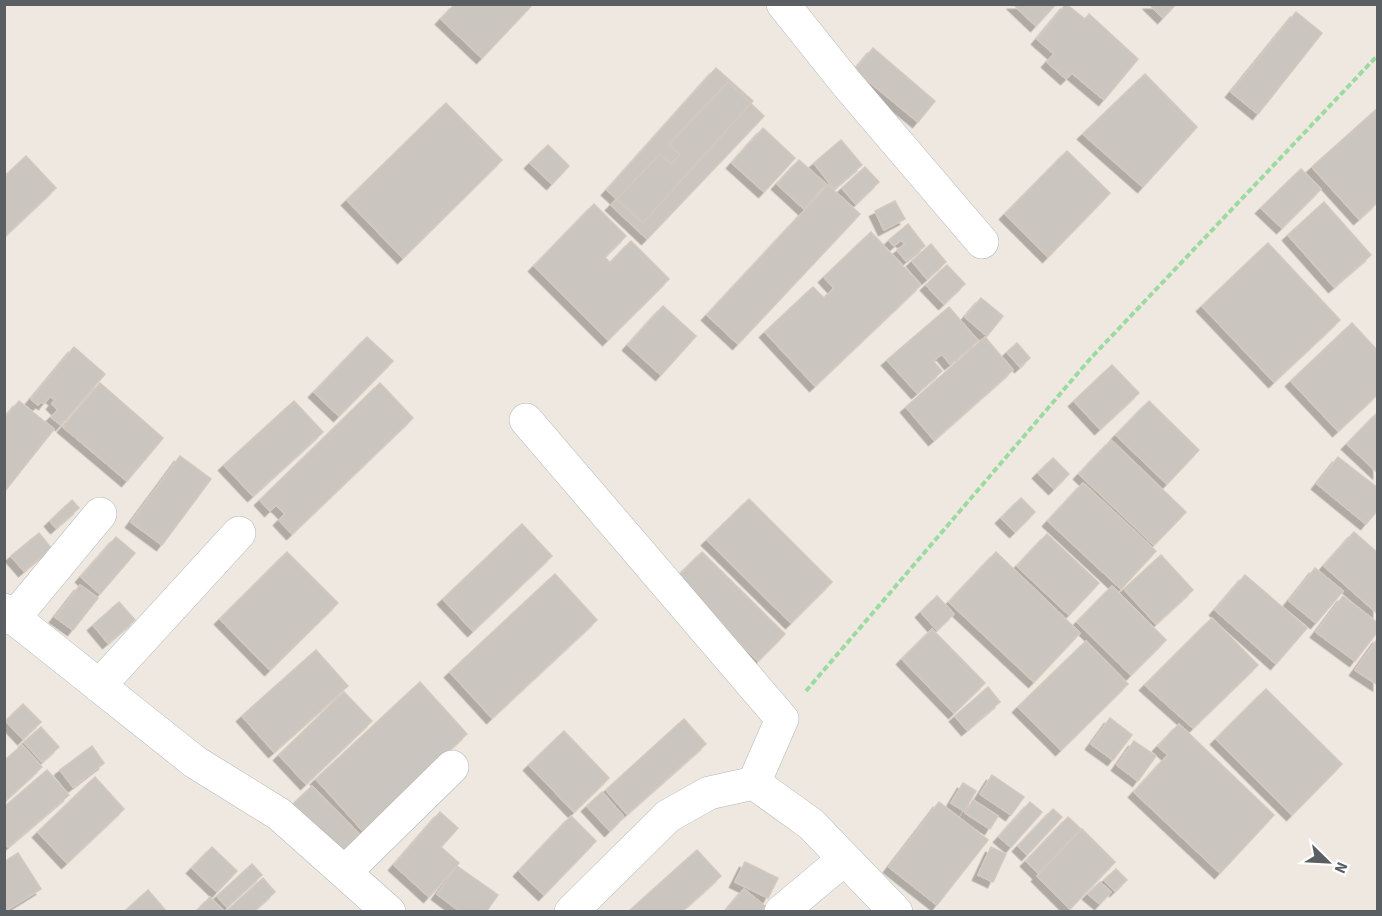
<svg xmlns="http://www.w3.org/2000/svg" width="1382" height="916" font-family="'Source Sans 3',sans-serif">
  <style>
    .building { fill: #cbc5bf; stroke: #d3c8be; stroke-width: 1.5; filter: url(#shadow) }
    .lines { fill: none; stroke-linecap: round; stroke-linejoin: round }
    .minor-casing { stroke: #b1b6b9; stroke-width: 34 }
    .path { stroke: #9bdb9f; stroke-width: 4; stroke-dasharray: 6 3; stroke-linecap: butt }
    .minor { stroke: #fff; stroke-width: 33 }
  </style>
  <defs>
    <filter id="shadow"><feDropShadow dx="-5.5" dy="5.5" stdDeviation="0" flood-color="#0004"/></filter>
  </defs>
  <rect width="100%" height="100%" fill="#eee8e0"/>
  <!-- building -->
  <path class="building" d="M 455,4 L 533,4 L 482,58 L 441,19 Z
    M 1013,4 L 1056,4 L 1036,26 Z
    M 1066,4 L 1085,19 L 1089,14 L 1138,59 L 1104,100 L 1072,73 L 1066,79 L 1047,62 L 1054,54 L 1037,39 Z
    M 1149,4 L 1176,4 L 1163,18 Z
    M 1296,12 L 1322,33 L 1258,114 L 1231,92 Z
    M 873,48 L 935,101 L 918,122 L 855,70 Z
    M 716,68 L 753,101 L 643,223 L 607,190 Z
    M 1145,74 L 1197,127 L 1143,187 L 1083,134 Z
    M 728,82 L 764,116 L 647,239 L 611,205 L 660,154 L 671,164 L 680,155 L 669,144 Z
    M 446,103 L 502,160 L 403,258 L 347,200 Z
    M 1378,108 L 1378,202 L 1359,219 L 1312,167 Z
    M 763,128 L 795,158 L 764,192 L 732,163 Z
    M 841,140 L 862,165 L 834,189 L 814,163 Z
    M 548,145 L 569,166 L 552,184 L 530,163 Z
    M 1067,151 L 1110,193 L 1048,257 L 1005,214 Z
    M 26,156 L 56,188 L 4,237 L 4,177 Z
    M 799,160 L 826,184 L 804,209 L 777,184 Z
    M 865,167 L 879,182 L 856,204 L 842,188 Z
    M 1301,169 L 1321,189 L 1282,228 L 1261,208 Z
    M 828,185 L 860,214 L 738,344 L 707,315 Z
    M 895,201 L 905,219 L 884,230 L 875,211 Z
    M 1324,202 L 1371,255 L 1334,287 L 1288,235 Z
    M 594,204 L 626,236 L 605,257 L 610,263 L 631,241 L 669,279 L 608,340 L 534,266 Z
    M 908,224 L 925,246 L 906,261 L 897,250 L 905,244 L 901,240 L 894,246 L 889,240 Z
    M 871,232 L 921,285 L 815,386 L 765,332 L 813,287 L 824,298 L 834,288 L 824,277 Z
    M 1268,243 L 1340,320 L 1274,382 L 1202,306 Z
    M 931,244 L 946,262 L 927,279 L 912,261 Z
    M 947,265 L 965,284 L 944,304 L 926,285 Z
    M 981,298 L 1003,316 L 987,336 L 965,317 Z
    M 663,306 L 696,336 L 661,375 L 628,345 Z
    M 949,307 L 978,341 L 950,364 L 942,354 L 933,361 L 942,371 L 917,393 L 887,360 Z
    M 1352,323 L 1378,351 L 1378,394 L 1338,431 L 1291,381 Z
    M 367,337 L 393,361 L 339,416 L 314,392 Z
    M 985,337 L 1013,370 L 934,440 L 906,407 Z
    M 1017,343 L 1030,358 L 1020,367 L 1007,352 Z
    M 74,347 L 105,374 L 61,425 L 51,417 L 58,410 L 52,404 L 55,400 L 50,396 L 44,404 L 41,402 L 38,405 L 31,399 Z
    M 1112,365 L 1139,393 L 1100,429 L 1074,401 Z
    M 100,383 L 163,438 L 127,481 L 63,427 Z
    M 380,383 L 413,418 L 292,534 L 279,520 L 285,514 L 276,505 L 270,511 L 260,500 Z
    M 19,401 L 54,429 L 4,492 L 4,419 Z
    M 294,401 L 323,432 L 253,496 L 224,465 Z
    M 1149,401 L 1199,450 L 1167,484 L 1116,435 Z
    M 1378,412 L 1378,473 L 1347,444 Z
    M 1111,440 L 1186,512 L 1154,545 L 1079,474 Z
    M 180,456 L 211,479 L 162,545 L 131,522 Z
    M 1338,457 L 1378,488 L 1378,510 L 1366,524 L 1317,484 Z
    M 1053,458 L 1069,474 L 1054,489 L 1038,473 Z
    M 1083,483 L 1156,551 L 1121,589 L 1048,521 Z
    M 1021,498 L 1035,512 L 1015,532 L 1001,518 Z
    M 749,499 L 832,582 L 791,623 L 707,540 Z
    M 72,500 L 79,508 L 56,528 L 50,521 Z
    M 522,524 L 552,556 L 473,631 L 443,599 Z
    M 1354,532 L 1378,553 L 1378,614 L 1324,566 Z
    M 39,533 L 51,548 L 24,571 L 11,556 Z
    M 1047,534 L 1099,583 L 1069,615 L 1017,566 Z
    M 116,537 L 135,553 L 100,594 L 81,577 Z
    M 287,552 L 338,603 L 270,670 L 220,619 Z
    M 702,552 L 785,634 L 758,661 L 675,579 Z
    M 996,552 L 1080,633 L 1034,682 L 949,602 Z
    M 1161,555 L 1193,590 L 1156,624 L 1124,589 Z
    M 1315,568 L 1343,591 L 1316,623 L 1289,601 Z
    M 555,574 L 597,620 L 492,718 L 450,672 Z
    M 1245,575 L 1307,628 L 1276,664 L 1215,610 Z
    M 80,585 L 98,598 L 73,630 L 55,617 Z
    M 1112,586 L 1166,640 L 1131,675 L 1077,622 Z
    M 937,596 L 954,614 L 937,630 L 921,612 Z
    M 1343,596 L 1378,623 L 1378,631 L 1355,661 L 1316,632 Z
    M 119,602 L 135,620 L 108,643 L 93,625 Z
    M 1212,618 L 1258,665 L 1193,728 L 1145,685 Z
    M 932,629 L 985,683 L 954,713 L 902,659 Z
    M 1378,638 L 1378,685 L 1355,670 Z
    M 1086,641 L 1128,684 L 1061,750 L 1018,707 Z
    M 316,650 L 348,686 L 274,752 L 242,716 Z
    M 420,682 L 467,734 L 363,831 L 316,779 Z
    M 988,687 L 1000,702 L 967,730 L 955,716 Z
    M 1266,689 L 1342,764 L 1292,815 L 1216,739 Z
    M 344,692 L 372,721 L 306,784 L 279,755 Z
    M 23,704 L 41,722 L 23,739 L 6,721 Z
    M 1110,718 L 1132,735 L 1113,760 L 1091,744 Z
    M 684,719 L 706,744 L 627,814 L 606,790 Z
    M 1179,724 L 1274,815 L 1220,873 L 1134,792 L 1168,755 L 1158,746 Z
    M 41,727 L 59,747 L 42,762 L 24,742 Z
    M 564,731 L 609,778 L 574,812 L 529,765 Z
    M 1134,741 L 1156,756 L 1138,781 L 1117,765 Z
    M 22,745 L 42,767 L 4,802 L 4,761 Z
    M 92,746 L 104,763 L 73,787 L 60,770 Z
    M 47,770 L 69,795 L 8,847 L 4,843 L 4,807 Z
    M 992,775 L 1024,797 L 1011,815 L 980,794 Z
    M 95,777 L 124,809 L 67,863 L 38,832 Z
    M 963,783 L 976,791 L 964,811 L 951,803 Z
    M 312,786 L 363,838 L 341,860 L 289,808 Z
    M 602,792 L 624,817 L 610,831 L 587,806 Z
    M 973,800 L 998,816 L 990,829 L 965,813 Z
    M 939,802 L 988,840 L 937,905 L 889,867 Z
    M 1030,802 L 1042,812 L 1011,847 L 999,837 Z
    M 1053,809 L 1062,817 L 1027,855 L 1018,846 Z
    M 440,812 L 458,828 L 441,847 L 459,863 L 429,897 L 394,865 Z
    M 571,816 L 596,841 L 544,895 L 519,871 Z
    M 1068,817 L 1081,829 L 1038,873 L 1026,861 Z
    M 1082,829 L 1115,862 L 1070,909 L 1037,876 Z
    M 212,847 L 237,871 L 217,892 L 192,868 Z
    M 991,847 L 1006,854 L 993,882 L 978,875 Z
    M 697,850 L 721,876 L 681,912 L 628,912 Z
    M 18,853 L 41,889 L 4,912 L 4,862 Z
    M 745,862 L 778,878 L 768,898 L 735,882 Z
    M 252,864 L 262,875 L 227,907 L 217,896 Z
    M 457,866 L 498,895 L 486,912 L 461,912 L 437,894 Z
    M 1116,869 L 1127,880 L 1115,891 L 1104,880 Z
    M 263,878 L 275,892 L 253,912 L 232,912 L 229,909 Z
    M 1100,882 L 1111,892 L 1100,904 L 1088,894 Z
    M 744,889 L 766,907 L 762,912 L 725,912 Z
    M 148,890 L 167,912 L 124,912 Z
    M 210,897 L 225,912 L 196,912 Z"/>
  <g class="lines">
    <defs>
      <path id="minor" d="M 783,4 L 847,84 L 982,242
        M 526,420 L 782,719 L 754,783
        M 4,610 L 195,762 L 279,814 L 389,912
        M 13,619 L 100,514
        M 99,686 L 239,533
        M 345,872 L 452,767
        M 571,912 L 668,816 L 709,793 L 754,783 L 811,824 L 896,912
        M 781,912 L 844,859"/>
    </defs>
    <!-- minor casing -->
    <use href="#minor" class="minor-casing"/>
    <!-- path -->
    <path class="path" d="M 806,691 L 1090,359 L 1378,55"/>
    <!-- minor -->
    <use href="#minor" class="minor"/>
  </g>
  <!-- border -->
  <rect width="1382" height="916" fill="none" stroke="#595f63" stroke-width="12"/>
  <!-- north arrow -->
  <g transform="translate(1328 862) rotate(114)" stroke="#ffffff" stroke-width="4.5" paint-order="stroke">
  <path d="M0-4.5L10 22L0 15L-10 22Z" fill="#595f63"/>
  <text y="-9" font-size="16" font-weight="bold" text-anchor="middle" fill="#595f63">N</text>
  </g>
</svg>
